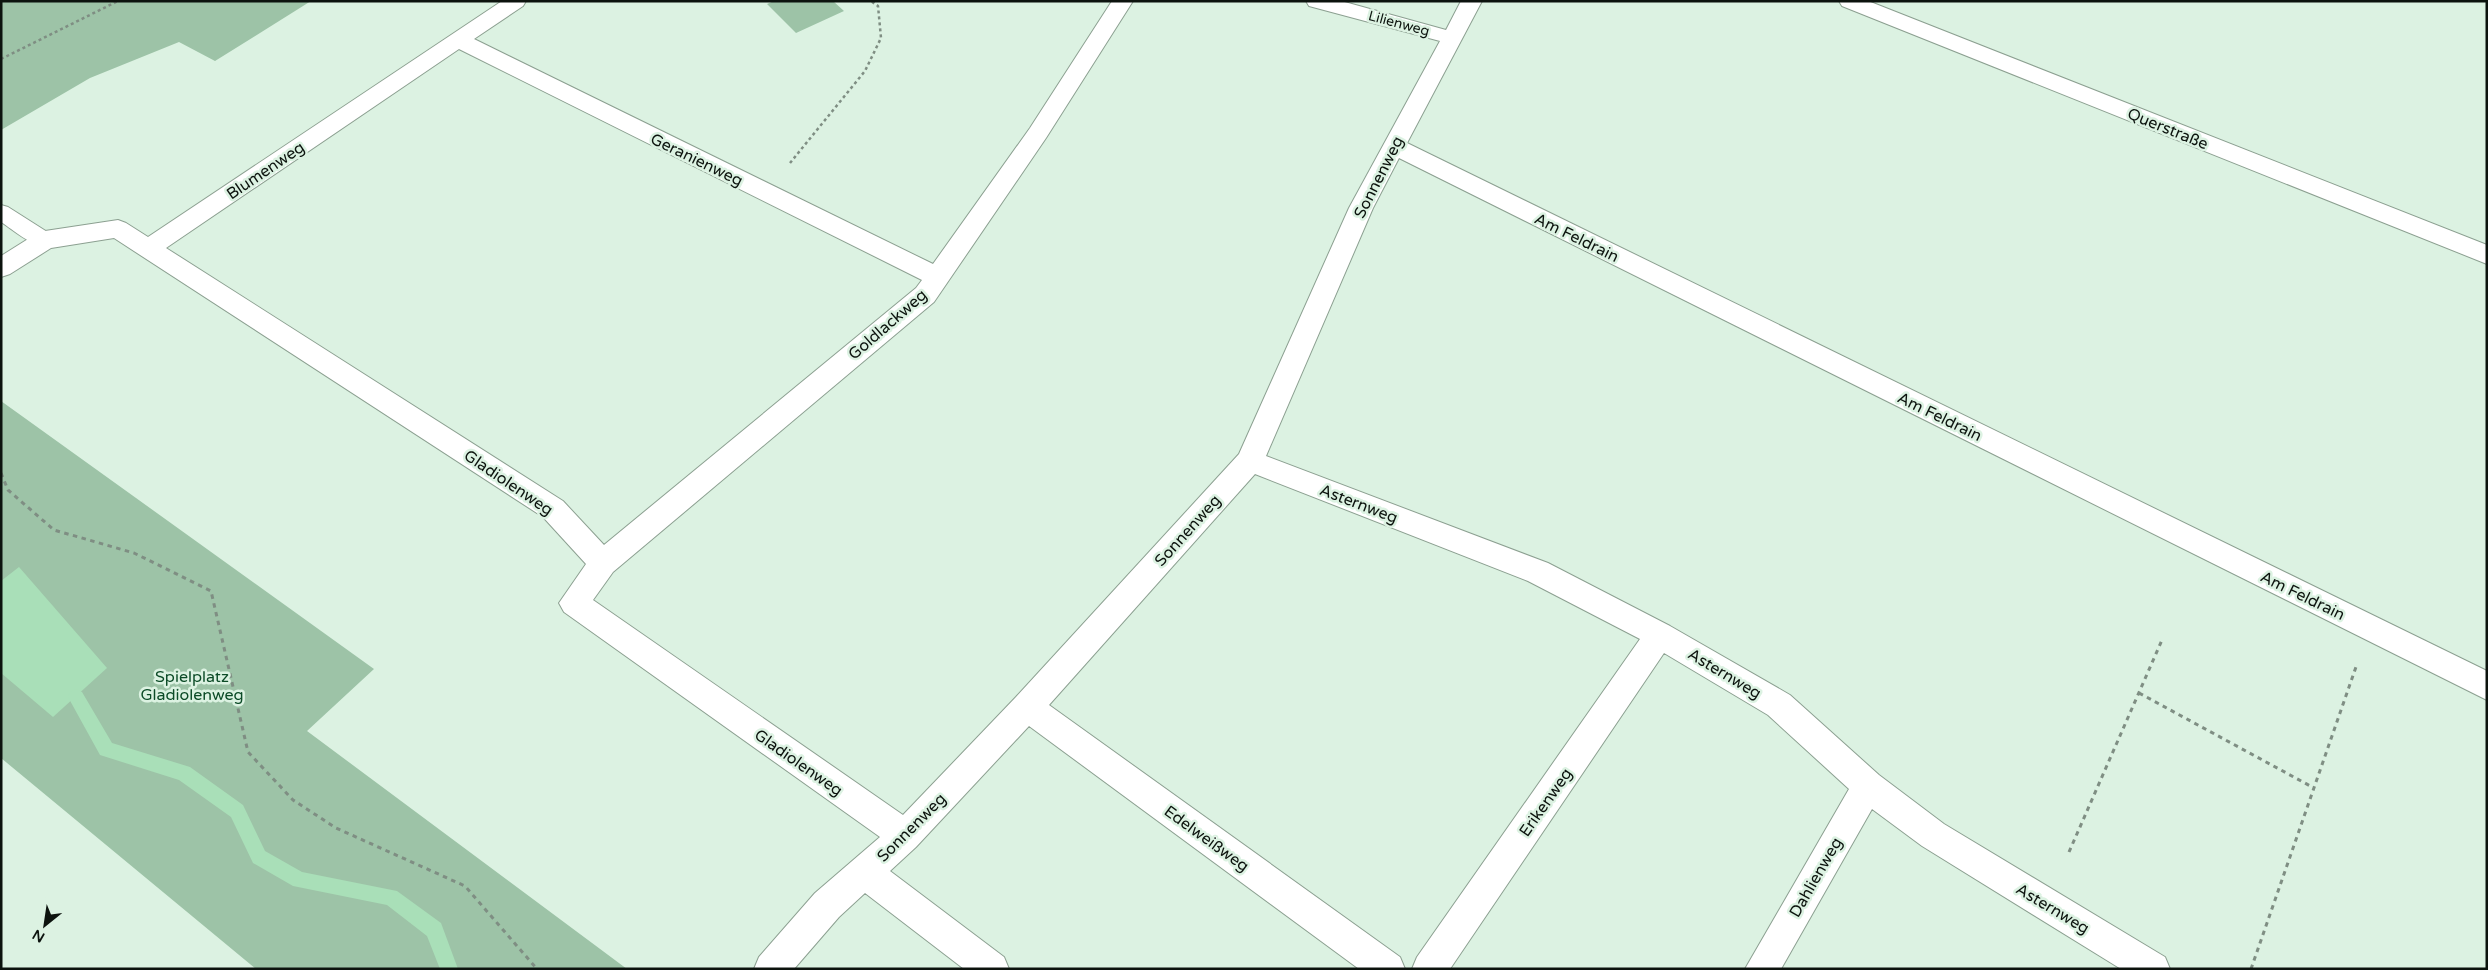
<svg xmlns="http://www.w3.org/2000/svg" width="2488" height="970" font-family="'Varela Round',sans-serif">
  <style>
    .green { fill: #9dc3a7 }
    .water { fill: #a9dfb8 }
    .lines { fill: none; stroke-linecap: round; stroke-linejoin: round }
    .stream { fill: #a9dfb8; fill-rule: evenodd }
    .service-casing { stroke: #8ca091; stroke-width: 2 }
    .minor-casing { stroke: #8ca091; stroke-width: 2 }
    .path-far1 { stroke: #7f8e83; stroke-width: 2.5; stroke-dasharray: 3 3; stroke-linecap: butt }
    .path { stroke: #7f8e83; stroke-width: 3; stroke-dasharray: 4.5 4.5; stroke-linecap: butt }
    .service { fill: #fff; fill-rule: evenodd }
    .minor { fill: #fff; fill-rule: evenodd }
    .labels { text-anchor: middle; stroke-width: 5; stroke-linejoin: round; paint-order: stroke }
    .far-street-label { font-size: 14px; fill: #0c130e; stroke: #dcf2e2 }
    .street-label { font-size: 16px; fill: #0c130e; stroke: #dcf2e2 }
    .park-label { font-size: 16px; fill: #0c4b27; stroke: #dcf2e2 }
  </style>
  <rect width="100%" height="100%" fill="#dcf2e2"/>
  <!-- green -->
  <path class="green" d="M 1,1 L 311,1 L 215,61 L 179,42 L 90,78 L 1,130 Z
    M 774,1 L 833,1 L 844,11 L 796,33 L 767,4 Z
    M 1,401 L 374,669 L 307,731 L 627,969 L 256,969 L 1,758 Z"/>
  <!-- water -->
  <path class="water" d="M 19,567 L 107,668 L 53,717 L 1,673 L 1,581 Z"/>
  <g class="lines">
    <!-- stream -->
    <path class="stream" d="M 76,689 L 82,692 L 112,743 L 190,767 L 243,805 L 265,851 L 302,872 L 397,891 L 441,923 L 458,969 L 440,969 L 427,936 L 387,905 L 293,886 L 253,863 L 231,817 L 179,780 L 100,755 L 68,697 L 70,692 Z"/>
    <defs>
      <path id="service" d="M 1,205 L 8,207 L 52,235 L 55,240 L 52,245 C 35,250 15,231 1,222 Z"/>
      <path id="minor" d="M 502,1 L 526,1 L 523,6 L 474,39 L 933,264 L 1030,128 L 1112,1 L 1133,1 L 1046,138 L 934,302 L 613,572 L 593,600 L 903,815 L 1016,697 L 1239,454 L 1349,208 L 1440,41 L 1309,6 L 1306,1 L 1341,1 L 1446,30 L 1461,1 L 1482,1 L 1407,143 L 2487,671 L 2487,700 L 1399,158 L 1373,208 L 1266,456 L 1548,563 L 1670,626 L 1790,695 L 1879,775 L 1944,824 L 2165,957 L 2170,969 L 2121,969 L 1922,846 L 1872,809 L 1781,969 L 1745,969 L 1849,789 L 1768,715 L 1664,653 L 1450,969 L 1412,969 L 1417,957 L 1640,639 L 1528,581 L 1255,474 L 1049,705 L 1400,957 L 1405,969 L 1359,969 L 1029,726 L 916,847 L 890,871 L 1004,957 L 1009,969 L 964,969 L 865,893 L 839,917 L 794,969 L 754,969 L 759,957 L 815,893 L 880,837 L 564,612 L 559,603 L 586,564 L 543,517 L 114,238 L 51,248 L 10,274 L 1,277 L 1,256 L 36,234 L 45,231 L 118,220 L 126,223 L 148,237 ZM 459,49 L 922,280 L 916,288 L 604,545 L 563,501 L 166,248 Z
        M 1839,1 L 1868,1 L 2487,245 L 2487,264 L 1842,6 Z"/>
    </defs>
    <!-- service casing -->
    <use href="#service" class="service-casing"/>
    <!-- minor casing -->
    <use href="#minor" class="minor-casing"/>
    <!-- path-far1 -->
    <path class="path-far1" d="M 1,59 L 118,1
      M 790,163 L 865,71 L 881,38 L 878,6 L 871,1"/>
    <!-- path -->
    <path class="path" d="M 1,473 L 8,490 L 54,530 L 134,553 L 211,591 L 248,752 L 293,800 L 336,828 L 465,886 L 537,969
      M 2139,693 L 2314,788
      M 2069,852 L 2162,640
      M 2251,969 L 2357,664"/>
    <!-- service -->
    <use href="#service" class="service"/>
    <!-- minor -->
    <use href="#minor" class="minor"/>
  </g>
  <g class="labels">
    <!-- far-street labels -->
    <g class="far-street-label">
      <text transform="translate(1399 23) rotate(15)" y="5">Lilienweg</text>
    </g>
    <!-- street labels -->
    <g class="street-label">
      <text transform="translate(2168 128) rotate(22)" y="6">Querstraße</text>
      <text transform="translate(697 159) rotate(26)" y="6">Geranienweg</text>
      <text transform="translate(265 170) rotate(-34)" y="6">Blumenweg</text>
      <text transform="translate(1378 177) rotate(-63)" y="6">Sonnenweg</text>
      <text transform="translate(1577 237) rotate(26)" y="6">Am Feldrain</text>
      <text transform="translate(887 324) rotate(-41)" y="6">Goldlackweg</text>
      <text transform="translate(1940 416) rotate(26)" y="6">Am Feldrain</text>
      <text transform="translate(509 482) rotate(34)" y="6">Gladiolenweg</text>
      <text transform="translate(1359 503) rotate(21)" y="6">Asternweg</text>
      <text transform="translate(1187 530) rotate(-48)" y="6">Sonnenweg</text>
      <text transform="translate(2303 595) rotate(26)" y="6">Am Feldrain</text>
      <text transform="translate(1725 673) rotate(31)" y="6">Asternweg</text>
      <text transform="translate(799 762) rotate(35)" y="6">Gladiolenweg</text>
      <text transform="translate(1545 802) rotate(-55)" y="6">Erikenweg</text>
      <text transform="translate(911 827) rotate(-45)" y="6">Sonnenweg</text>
      <text transform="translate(1207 838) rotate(36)" y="6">Edelweißweg</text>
      <text transform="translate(1815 877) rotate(-60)" y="6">Dahlienweg</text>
      <text transform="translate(2053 908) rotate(31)" y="6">Asternweg</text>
    </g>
    <!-- park labels -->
    <g class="park-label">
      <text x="192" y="682">Spielplatz<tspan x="192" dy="18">Gladiolenweg</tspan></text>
    </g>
  </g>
  <!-- border -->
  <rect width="2488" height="970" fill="none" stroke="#0c130e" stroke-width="5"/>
  <!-- north arrow -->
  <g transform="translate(45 925) rotate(210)" stroke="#dcf2e2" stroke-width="4" paint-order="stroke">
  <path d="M0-4L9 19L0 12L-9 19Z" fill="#0c130e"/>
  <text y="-8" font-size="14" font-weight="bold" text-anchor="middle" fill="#0c130e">N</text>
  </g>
</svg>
